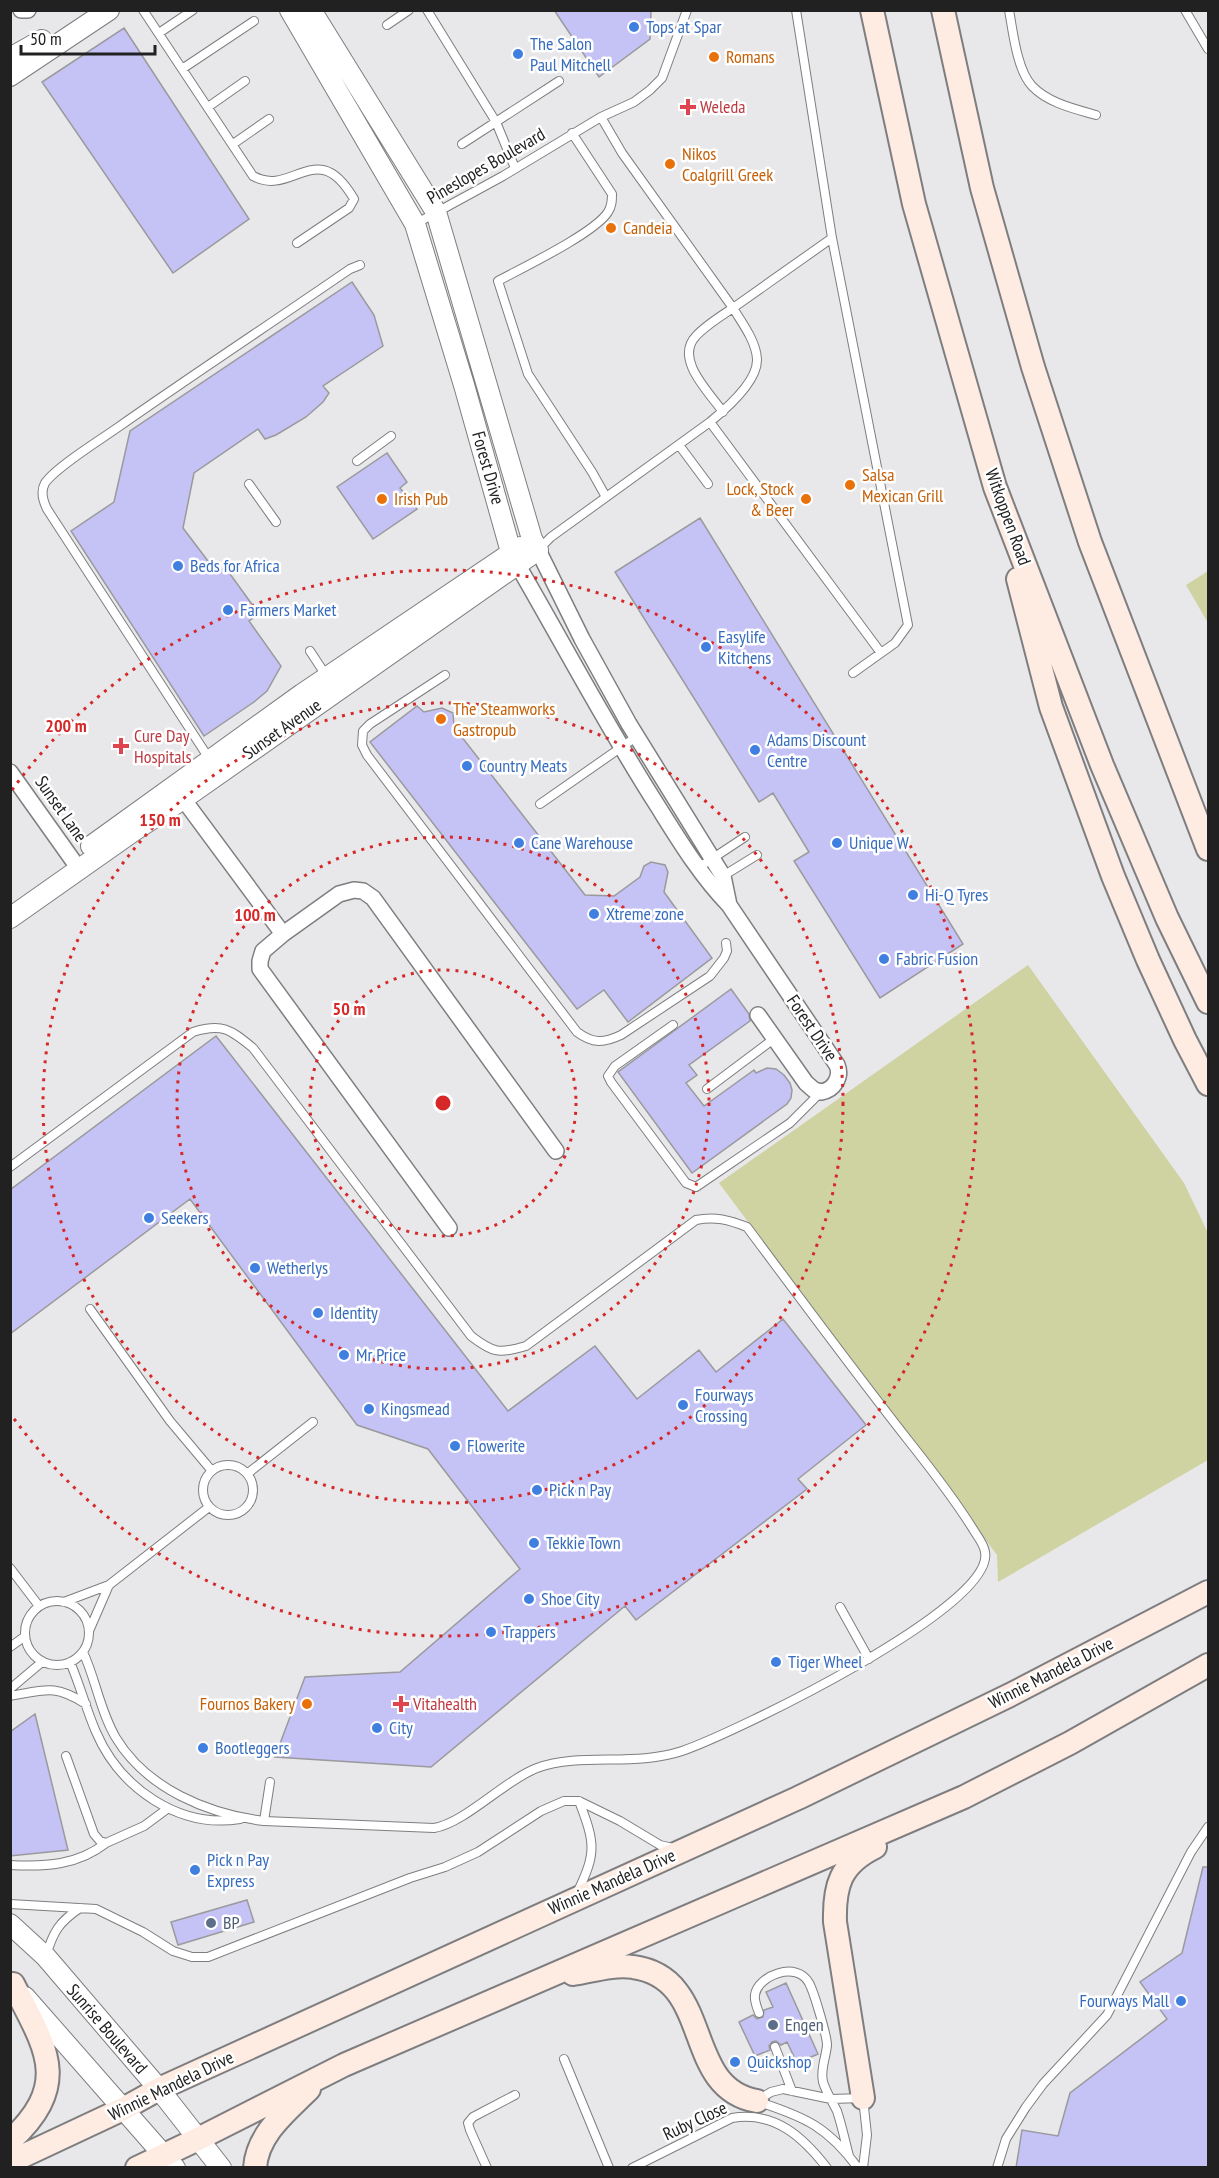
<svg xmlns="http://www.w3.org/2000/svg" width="1219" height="2178" font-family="'PT Sans Narrow',sans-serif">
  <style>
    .green { fill: #cfd2a1 }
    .building { fill: #c5c2f5; stroke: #9a9a9d; stroke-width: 1.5 }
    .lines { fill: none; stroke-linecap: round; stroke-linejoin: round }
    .service-casing { stroke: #7e7e80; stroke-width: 10 }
    .minor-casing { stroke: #7e7e80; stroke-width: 18 }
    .tertiary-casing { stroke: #7e7e80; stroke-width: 22 }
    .secondary-casing { stroke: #7e7e80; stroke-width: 26 }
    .service { stroke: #fff; stroke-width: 8 }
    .minor { stroke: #fff; stroke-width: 15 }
    .tertiary { stroke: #fff; stroke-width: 20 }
    .secondary { stroke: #feece3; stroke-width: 22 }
    .ring { fill: none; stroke: #d62828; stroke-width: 3; stroke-dasharray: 3 6 }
    .shop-dot { fill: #3f7fe0; stroke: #fff; stroke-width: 2 }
    .food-dot { fill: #e8710a; stroke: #fff; stroke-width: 2 }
    .health-dot { fill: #e0444e; stroke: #fff; stroke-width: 2 }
    .service-dot { fill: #5c6f8a; stroke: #fff; stroke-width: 2 }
    .labels { text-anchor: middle; stroke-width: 5; stroke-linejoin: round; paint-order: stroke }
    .shop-label { font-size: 18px; fill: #366cbe; stroke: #fff; text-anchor: start }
    .food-label { font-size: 18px; fill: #c56008; stroke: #fff; text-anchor: start }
    .health-label { font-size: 18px; fill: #be3a42; stroke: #fff; text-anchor: start }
    .street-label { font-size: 18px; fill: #212122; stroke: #fff }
    .service-label { font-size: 18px; fill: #4e5e75; stroke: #fff; text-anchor: start }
    .centre { fill: #d62828; stroke: #fff; stroke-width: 3 }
    .ring-label { font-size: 18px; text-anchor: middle; font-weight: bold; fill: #d62828; stroke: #fff; stroke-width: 5; stroke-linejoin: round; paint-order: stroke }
  </style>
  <rect width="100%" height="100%" fill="#e8e8eb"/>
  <!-- green -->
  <path class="green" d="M 1208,571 L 1208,623 L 1186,585 Z
    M 1028,965 L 1184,1183 L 1208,1233 L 1208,1460 L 998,1582 L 997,1555 L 719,1183 Z"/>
  <!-- building -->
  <path class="building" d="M 554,10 L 651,10 L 650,39 L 599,77 Z
    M 124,28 L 249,219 L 173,273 L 42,82 Z
    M 352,282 L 374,315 L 383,346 L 323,386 L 329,393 L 323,402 L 306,417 L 276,435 L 265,439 L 258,429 L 194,473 L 183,528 L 217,573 L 225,567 L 259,614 L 249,621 L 281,666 L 267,691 L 254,702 L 204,736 L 71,531 L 114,502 L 130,431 Z
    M 387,453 L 407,482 L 400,488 L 417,509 L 373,539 L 337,487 Z
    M 700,518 L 963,944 L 880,998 L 794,861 L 809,852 L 773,793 L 759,802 L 615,572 Z
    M 417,706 L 424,712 L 442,708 L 453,713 L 454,727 L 585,895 L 614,896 L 640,877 L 644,866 L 651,862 L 665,865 L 668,872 L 664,892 L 712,958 L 628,1022 L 604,990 L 577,1009 L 370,742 Z
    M 731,989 L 749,1014 L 750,1021 L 689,1065 L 697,1075 L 686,1083 L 704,1106 L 754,1070 L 756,1073 L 767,1068 L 776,1069 L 784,1075 L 790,1083 L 792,1090 L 791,1098 L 787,1104 L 692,1173 L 618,1072 Z
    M 216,1036 L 508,1411 L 595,1346 L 637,1399 L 699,1350 L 716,1372 L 783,1319 L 866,1425 L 798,1479 L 807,1489 L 636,1620 L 625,1606 L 431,1767 L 275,1757 L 305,1677 L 400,1672 L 520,1569 L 428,1449 L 357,1425 L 190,1199 L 10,1334 L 10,1190 Z
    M 35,1714 L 68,1850 L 10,1856 L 10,1732 Z
    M 1203,1867 L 1209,1867 L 1209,2168 L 1016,2168 L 1022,2130 L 1058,2136 L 1070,2093 L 1167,2019 L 1140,1982 L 1182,1953 Z
    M 247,1900 L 254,1922 L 178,1945 L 171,1922 Z
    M 786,1983 L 818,2054 L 797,2063 L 787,2042 L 781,2045 L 776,2041 L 772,2042 L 769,2046 L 770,2050 L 755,2056 L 739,2022 L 753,2015 L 757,2019 L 763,2017 L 764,2010 L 773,2007 L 766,1992 Z"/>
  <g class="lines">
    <defs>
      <path id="service" d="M 143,10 L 253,176 C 293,198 317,135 354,199 L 349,208 L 297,243
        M 427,10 L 496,122 L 515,168
        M 1009,10 C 1013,32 1017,70 1032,86 C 1048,103 1075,109 1096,115
        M 1185,10 L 1208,49
        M 387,25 L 409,10
        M 159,33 L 193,10
        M 182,69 L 254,21
        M 208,107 L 245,81
        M 601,117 L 622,153 L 733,308 C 721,316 706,325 696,336 C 674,359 709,392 723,412
        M 572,133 L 612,194 C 612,200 612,206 608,212 C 595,233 522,268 498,281 L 528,374 L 592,472 L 606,497
        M 233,144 L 269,119
        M 462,144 L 559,81
        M 417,223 L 503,176 L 601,117 L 634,102 L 650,90 L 662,78 L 687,10
        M 710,422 L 881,653 L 895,643 L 908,625 L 832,238
        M 679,445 L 708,484
        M 357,461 L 391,436
        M 249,484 L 276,522
        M 538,550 L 551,537 L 710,422 C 726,409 758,381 757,359 C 756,341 742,323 733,308 L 832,238 L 796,10
        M 310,651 L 327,677
        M 853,673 L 881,653
        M 445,675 L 370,724 L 363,731 L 362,745 L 367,755 L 577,1032 C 593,1044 604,1043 621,1035 L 710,976 L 724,958 L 727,951 L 726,943
        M 210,760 L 47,509 C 43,501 40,492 45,483 C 56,467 100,440 117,428 C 194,374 273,322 350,269 L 360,265
        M 540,804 L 636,737
        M 698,868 L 745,837
        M 723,876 L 757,855
        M 673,1025 L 615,1066 L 608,1076 L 611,1082 L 686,1183 L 696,1187 L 790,1123 L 821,1092
        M 707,1089 L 775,1038
        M 10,1167 L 193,1032 C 222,1023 230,1029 253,1048 L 471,1336 C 493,1353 499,1354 526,1346 L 696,1220 C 715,1216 729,1220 747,1227 C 800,1298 853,1370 908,1440 C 931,1469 953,1497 973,1529 C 977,1536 984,1544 985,1552 C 996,1607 732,1734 682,1751 C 634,1767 582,1752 537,1768 C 505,1780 465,1823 434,1828 L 264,1821 C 208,1814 147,1789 116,1738 C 100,1711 96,1680 83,1652
        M 90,1309 L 170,1421 L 212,1471
        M203 1490a25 25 0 1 1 50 0a25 25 0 1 1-50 0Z
        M 247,1474 L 313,1422
        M 10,1568 L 39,1606
        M25 1633a32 32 0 1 1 64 0a32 32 0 1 1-64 0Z
        M 64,1602 L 109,1585 L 209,1507
        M 840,1607 L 869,1659
        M 89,1631 L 109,1585
        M 10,1647 L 24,1637
        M 70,1662 C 80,1685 86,1709 96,1732 C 120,1788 179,1829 240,1819
        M 10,1689 L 42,1662
        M 10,1696 C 46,1690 54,1684 86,1704
        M 66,1756 L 94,1834 L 100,1841 L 106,1843 L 144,1826 L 167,1809
        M 264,1821 L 270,1782
        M 10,1865 C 46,1867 78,1865 106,1843
        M 577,1893 C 597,1852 595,1843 579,1801
        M 10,1904 L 96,1909 L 143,1932 L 173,1951 L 192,1957 L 208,1957 L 410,1878 L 445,1867 L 478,1852 L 541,1811 L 564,1801 L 579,1801 L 620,1821 L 660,1845 L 673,1848
        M 46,1956 C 53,1932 59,1922 80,1908
        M 759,2013 C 757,2007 754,2001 755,1995 C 757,1976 797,1960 809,1983 C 814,1992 827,2036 827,2045 C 826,2058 820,2069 823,2082 C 826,2092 832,2101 837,2111 C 842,2126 845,2141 849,2156
        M 775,2047 L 792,2091
        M 564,2059 L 609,2168
        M 758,2100 L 771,2092 L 783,2089 L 831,2099 L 863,2098 L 867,2135 L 863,2168
        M 759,2102 C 805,2117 828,2127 858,2168
        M 487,2168 L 470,2130 L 468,2123 L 473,2117 L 515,2095
        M 632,2168 L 732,2118 C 775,2111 803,2137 827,2168
        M 997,2168 L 1006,2139 L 1026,2107 L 1043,2084 L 1107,2015 L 1191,1852 L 1208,1827"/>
      <path id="minor" d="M 21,10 L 28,10
        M 538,550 L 582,639 L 629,724 L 723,876 L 729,905
        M 517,564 C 564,645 607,727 657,805 C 679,840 700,875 729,905 L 837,1065 C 842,1077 834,1090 821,1092 L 814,1090 L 806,1083 L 758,1015
        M 10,772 L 79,869
        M 178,792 L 283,934
        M 449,1228 L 260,969 L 260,961 L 263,951 L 283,934 L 339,894 L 354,890 L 363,891 L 373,898 L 556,1151"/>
      <path id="tertiary" d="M 290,10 L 415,224 L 464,385 L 511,552 L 516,562
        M 10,58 L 42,40
        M 10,76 L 109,10
        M 91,846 L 302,694 L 520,547
        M 10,918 L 135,830 L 183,799 L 538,550 L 532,539 L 436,212 L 311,10
        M 10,1924 L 46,1957 L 159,2089 L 221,2168
        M 25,1997 L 175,2168"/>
      <path id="secondary" d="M 872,10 L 914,204 L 995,487 L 1102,765 L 1167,918 L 1208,1002
        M 943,10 L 982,188 L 1033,367 L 1090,542 L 1208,849
        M 1018,579 L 1051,707 L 1113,876 L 1148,960 L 1185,1040 L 1208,1084
        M 573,1974 C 592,1971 614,1964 633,1967 C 715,1978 681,2088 757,2101
        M 863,2098 L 835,1922 C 834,1886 840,1864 875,1847
        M 10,2141 C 73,2083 45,2047 13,1984
        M 10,2162 L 123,2109 L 159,2089 L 798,1798 L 1010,1695 L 1208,1592
        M 137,2168 L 198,2139 L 344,2065 L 964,1797 L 1070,1743 L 1208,1665
        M 255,2168 C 257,2134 287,2111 309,2089"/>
    </defs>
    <!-- service casing -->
    <use href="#service" class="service-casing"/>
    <!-- minor casing -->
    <use href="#minor" class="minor-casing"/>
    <!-- tertiary casing -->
    <use href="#tertiary" class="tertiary-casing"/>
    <!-- secondary casing -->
    <use href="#secondary" class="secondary-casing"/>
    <!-- service -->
    <use href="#service" class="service"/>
    <!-- minor -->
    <use href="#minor" class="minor"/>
    <!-- tertiary -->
    <use href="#tertiary" class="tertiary"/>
    <!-- secondary -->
    <use href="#secondary" class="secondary"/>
  </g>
  <!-- distance rings -->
  <g class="ring">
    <circle cx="443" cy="1103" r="133"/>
    <circle cx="443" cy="1103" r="266"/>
    <circle cx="443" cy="1103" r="400"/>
    <path d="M12 790A533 533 0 1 1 12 1416"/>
  </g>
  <!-- markers -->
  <g class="shop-dot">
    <circle cx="634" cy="27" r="6"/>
    <circle cx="518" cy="54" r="6"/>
    <circle cx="178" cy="566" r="6"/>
    <circle cx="228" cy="610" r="6"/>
    <circle cx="706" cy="647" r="6"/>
    <circle cx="755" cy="750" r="6"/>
    <circle cx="467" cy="766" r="6"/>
    <circle cx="519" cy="843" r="6"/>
    <circle cx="837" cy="843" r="6"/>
    <circle cx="913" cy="895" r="6"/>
    <circle cx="594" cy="914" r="6"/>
    <circle cx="884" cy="959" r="6"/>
    <circle cx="149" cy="1218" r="6"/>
    <circle cx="255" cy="1268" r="6"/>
    <circle cx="318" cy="1313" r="6"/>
    <circle cx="344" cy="1355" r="6"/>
    <circle cx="683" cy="1405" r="6"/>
    <circle cx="369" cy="1409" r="6"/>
    <circle cx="455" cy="1446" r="6"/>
    <circle cx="537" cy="1490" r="6"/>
    <circle cx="534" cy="1543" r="6"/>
    <circle cx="529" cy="1599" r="6"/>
    <circle cx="491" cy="1632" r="6"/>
    <circle cx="776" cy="1662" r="6"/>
    <circle cx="377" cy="1728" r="6"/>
    <circle cx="203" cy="1748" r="6"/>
    <circle cx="195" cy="1870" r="6"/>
    <circle cx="1181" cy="2001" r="6"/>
    <circle cx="735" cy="2062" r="6"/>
  </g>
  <g class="food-dot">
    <circle cx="714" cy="57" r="6"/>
    <circle cx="670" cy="164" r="6"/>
    <circle cx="611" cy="228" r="6"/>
    <circle cx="850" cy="485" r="6"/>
    <circle cx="382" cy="499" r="6"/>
    <circle cx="806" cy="499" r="6"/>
    <circle cx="441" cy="719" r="6"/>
    <circle cx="307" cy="1704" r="6"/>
  </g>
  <g class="health-dot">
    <path d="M685 98h6v6h6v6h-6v6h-6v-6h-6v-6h6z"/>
    <path d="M118 737h6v6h6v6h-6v6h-6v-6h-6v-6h6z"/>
    <path d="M398 1695h6v6h6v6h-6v6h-6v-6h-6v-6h6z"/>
  </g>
  <g class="service-dot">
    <circle cx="211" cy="1923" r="6"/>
    <circle cx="773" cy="2025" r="6"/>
  </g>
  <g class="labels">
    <!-- shop labels -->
    <g class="shop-label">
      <text x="646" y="33">Tops at Spar</text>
      <text x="530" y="50">The Salon<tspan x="530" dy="21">Paul Mitchell</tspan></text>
      <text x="190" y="572">Beds for Africa</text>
      <text x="240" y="616">Farmers Market</text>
      <text x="718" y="643">Easylife<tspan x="718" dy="21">Kitchens</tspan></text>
      <text x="767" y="746">Adams Discount<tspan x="767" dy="21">Centre</tspan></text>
      <text x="479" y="772">Country Meats</text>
      <text x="531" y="849">Cane Warehouse</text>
      <text x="849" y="849">Unique W</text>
      <text x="925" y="901">Hi-Q Tyres</text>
      <text x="606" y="920">Xtreme zone</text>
      <text x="896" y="965">Fabric Fusion</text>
      <text x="161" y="1224">Seekers</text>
      <text x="267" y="1274">Wetherlys</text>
      <text x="330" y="1319">Identity</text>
      <text x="356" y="1361">Mr Price</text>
      <text x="695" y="1401">Fourways<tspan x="695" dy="21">Crossing</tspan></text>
      <text x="381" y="1415">Kingsmead</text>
      <text x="467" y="1452">Flowerite</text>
      <text x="549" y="1496">Pick n Pay</text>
      <text x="546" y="1549">Tekkie Town</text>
      <text x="541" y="1605">Shoe City</text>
      <text x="503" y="1638">Trappers</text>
      <text x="788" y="1668">Tiger Wheel</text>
      <text x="389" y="1734">City</text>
      <text x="215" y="1754">Bootleggers</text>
      <text x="207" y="1866">Pick n Pay<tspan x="207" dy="21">Express</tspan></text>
      <text x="1169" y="2007" text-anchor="end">Fourways Mall</text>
      <text x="747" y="2068">Quickshop</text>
    </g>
    <!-- food labels -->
    <g class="food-label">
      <text x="726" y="63">Romans</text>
      <text x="682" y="160">Nikos<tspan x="682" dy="21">Coalgrill Greek</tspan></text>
      <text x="623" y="234">Candeia</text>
      <text x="862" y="481">Salsa<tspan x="862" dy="21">Mexican Grill</tspan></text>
      <text x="794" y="495" text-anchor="end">Lock, Stock<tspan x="794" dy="21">&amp; Beer</tspan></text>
      <text x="394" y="505">Irish Pub</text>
      <text x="453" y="715">The Steamworks<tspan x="453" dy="21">Gastropub</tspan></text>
      <text x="295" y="1710" text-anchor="end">Fournos Bakery</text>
    </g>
    <!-- health labels -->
    <g class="health-label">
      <text x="700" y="113">Weleda</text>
      <text x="134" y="742">Cure Day<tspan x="134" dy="21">Hospitals</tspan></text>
      <text x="413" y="1710">Vitahealth</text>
    </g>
    <!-- street labels -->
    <g class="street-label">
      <text transform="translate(486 166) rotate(-30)" y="6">Pineslopes Boulevard</text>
      <text transform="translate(488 468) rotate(74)" y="6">Forest Drive</text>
      <text transform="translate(1008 517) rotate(70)" y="6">Witkoppen Road</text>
      <text transform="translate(282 729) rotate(-35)" y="6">Sunset Avenue</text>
      <text transform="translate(61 809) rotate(55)" y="6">Sunset Lane</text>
      <text transform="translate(812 1028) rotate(56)" y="6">Forest Drive</text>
      <text transform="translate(1051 1673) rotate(-27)" y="6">Winnie Mandela Drive</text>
      <text transform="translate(612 1882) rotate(-24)" y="6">Winnie Mandela Drive</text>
      <text transform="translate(107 2029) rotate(49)" y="6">Sunrise Boulevard</text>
      <text transform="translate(171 2086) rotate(-26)" y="6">Winnie Mandela Drive</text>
      <text transform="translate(695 2121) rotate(-25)" y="6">Ruby Close</text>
    </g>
    <!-- service labels -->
    <g class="service-label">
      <text x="223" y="1929">BP</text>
      <text x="785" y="2031">Engen</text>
    </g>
  </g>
  <circle cx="443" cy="1103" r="9" class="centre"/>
  <g class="ring-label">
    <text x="66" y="732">200 m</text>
    <text x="160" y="826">150 m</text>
    <text x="255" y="921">100 m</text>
    <text x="349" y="1015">50 m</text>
  </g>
  <!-- border -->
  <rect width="1219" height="2178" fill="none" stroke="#212122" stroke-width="24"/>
  <!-- scale -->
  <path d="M21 45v9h134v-9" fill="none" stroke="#212122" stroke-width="3"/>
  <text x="30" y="45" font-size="18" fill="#212122" stroke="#ffffff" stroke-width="4.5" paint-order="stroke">50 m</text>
</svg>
